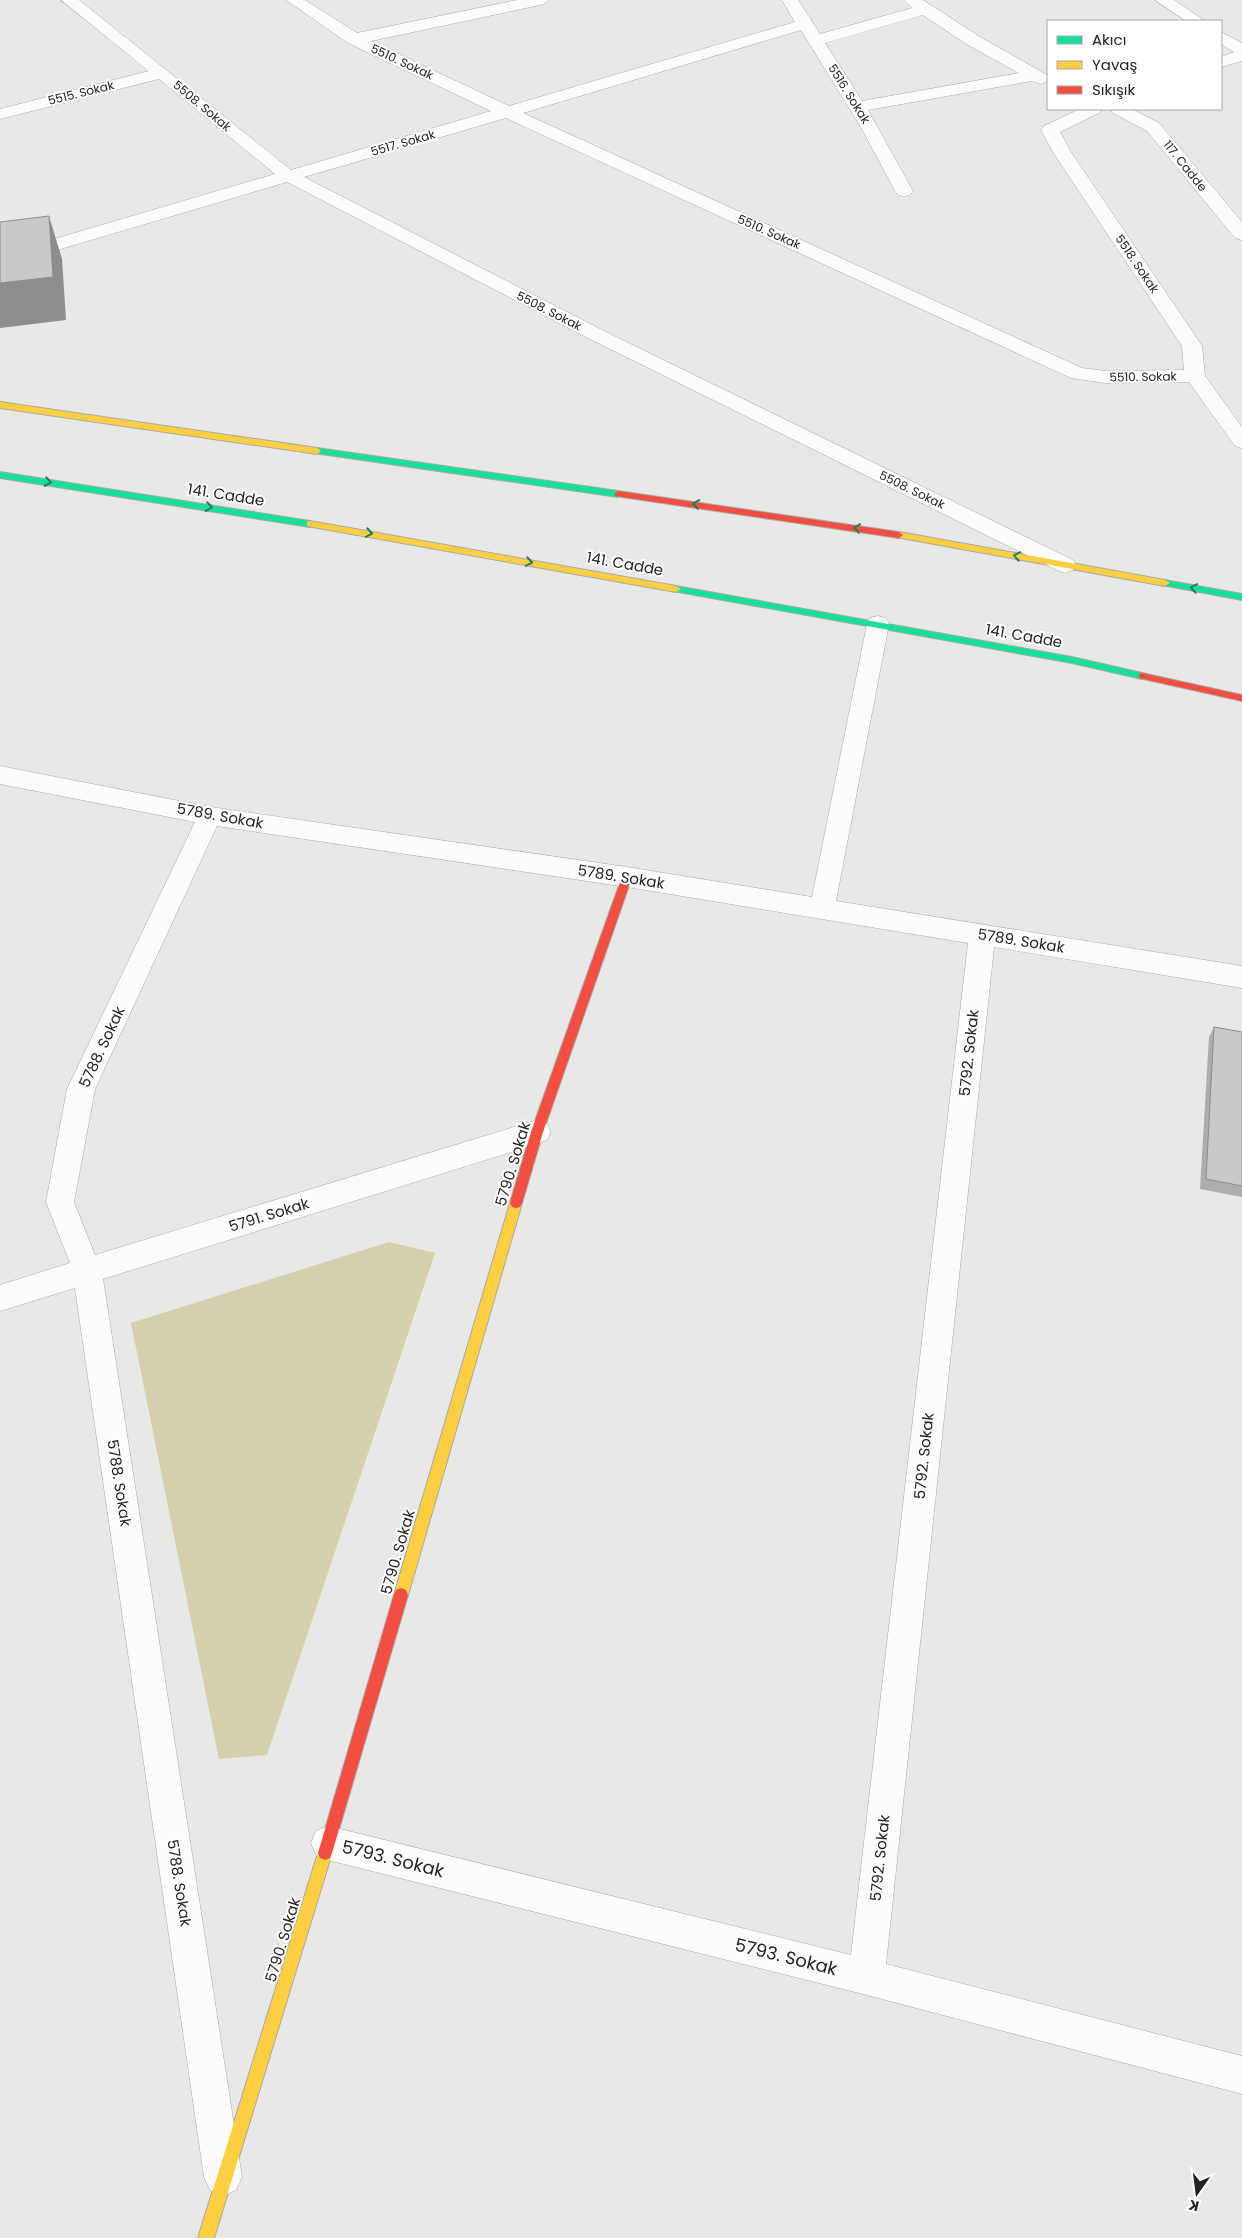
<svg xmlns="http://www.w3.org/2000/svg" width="1242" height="2238" font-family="Poppins,sans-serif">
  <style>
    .green { fill: #d4d0ad }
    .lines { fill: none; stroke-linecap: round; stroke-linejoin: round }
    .street-casing { stroke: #a8a8a6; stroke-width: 1 }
    .fast-casing { stroke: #a8a8a6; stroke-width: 2 }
    .slow-casing { stroke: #a8a8a6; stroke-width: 2 }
    .jam-casing { stroke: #a8a8a6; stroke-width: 2 }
    .street { fill: #fcfcfb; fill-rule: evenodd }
    .fast { fill: #16e098; fill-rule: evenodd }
    .slow { fill: #ffcf43; fill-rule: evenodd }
    .jam { fill: #f24e42; fill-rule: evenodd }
    .wall { fill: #adadab }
    .shaded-wall { fill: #8d8d8b }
    .building { fill: #c9c9c7; stroke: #8d8d8b }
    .oneway { stroke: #1c815c }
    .labels { text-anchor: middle; stroke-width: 4; stroke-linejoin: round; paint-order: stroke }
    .far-street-label { font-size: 12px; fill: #222220; stroke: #fff }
    .street-label { font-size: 15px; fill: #222220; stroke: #fff }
    .near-street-label { font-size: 18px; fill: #222220; stroke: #fff }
  </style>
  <rect width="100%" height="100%" fill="#e8e8e6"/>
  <!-- green -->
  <path class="green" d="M 389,1242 L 435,1253 L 267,1755 L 219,1759 L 131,1323 Z"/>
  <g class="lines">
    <defs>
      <path id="street" d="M 61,0 L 79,0 L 291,170 L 491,111 L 348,43 L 286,0 L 305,0 L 357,33 L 517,0 L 548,0 L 546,3 L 540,5 L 371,41 L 509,106 L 795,22 L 782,0 L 798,0 L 820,34 L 912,8 L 904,0 L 923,0 L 980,37 L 1047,75 L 1048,81 L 1041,84 L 1032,81 L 868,110 L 913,191 L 910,195 L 904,196 L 898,195 L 895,191 L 863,131 L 801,30 L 523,113 L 1082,368 L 1105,371 L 1184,370 L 1182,346 L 1053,152 L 1041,130 L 1044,126 L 1080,109 L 1102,109 L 1099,113 L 1060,132 L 1071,152 L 1202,346 L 1205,376 L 1242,427 L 1242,448 L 1235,446 L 1189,382 L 1105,383 L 1071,378 L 506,118 L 304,177 L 606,332 L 1073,560 L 1076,565 L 1073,570 L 1065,573 L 1057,570 L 592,340 L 287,182 L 0,267 L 0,255 L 275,174 L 159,79 L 0,119 L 0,109 L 149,71 ZM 923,15 L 968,45 L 1019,73 L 862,101 L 825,43 Z
        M 1155,0 L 1174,0 L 1205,21 L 1186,21 Z
        M 1221,32 L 1242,43 L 1242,61 L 1221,67 L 1221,57 L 1234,52 L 1221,44 Z
        M 1110,109 L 1132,109 L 1159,123 L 1242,222 L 1242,240 L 1235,238 L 1147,131 L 1113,113 Z
        M 878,616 L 886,618 L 889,624 L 836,901 L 1242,966 L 1242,988 L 994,947 L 886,1964 L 1242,2056 L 1242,2094 L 867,1995 L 328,1860 L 316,1855 L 311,1843 L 316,1831 L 328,1826 L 851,1955 L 968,943 L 627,887 L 217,826 L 95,1089 L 74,1202 L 95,1255 L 537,1120 L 547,1124 L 551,1132 L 547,1140 L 537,1144 L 103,1279 L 242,2177 L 236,2190 L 223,2196 L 210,2190 L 204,2177 L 75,1288 L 0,1311 L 0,1285 L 70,1263 L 46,1202 L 67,1089 L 195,822 L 0,784 L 0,766 L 210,807 L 627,867 L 812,897 L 867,624 L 870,618 Z"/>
      <path id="fast" d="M 317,448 L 618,491 L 622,494 L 618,497 L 314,453 L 313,451 Z
        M 0,472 L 310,521 L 314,524 L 310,527 L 0,478 Z
        M 1165,580 L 1242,594 L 1242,600 L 1162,585 L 1162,581 Z
        M 676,586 L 1072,657 L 1142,673 L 1147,676 L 1142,679 L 1072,663 L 673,591 L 673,587 Z"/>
      <path id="slow" d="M 0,402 L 317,448 L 321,451 L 317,454 L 0,408 Z
        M 310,521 L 676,586 L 681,589 L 676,592 L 307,526 L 307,522 Z
        M 899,532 L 1165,580 L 1170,583 L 1165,586 L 896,537 L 896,533 Z
        M 516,1198 L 520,1199 L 522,1203 L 408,1595 L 406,1600 L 401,1602 L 396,1600 L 394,1595 L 510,1203 L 512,1199 Z
        M 325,1846 L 330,1848 L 332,1853 L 214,2238 L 198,2238 L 318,1853 L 320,1848 Z"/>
      <path id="jam" d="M 618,491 L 899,532 L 903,535 L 899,538 L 615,496 L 614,494 Z
        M 1142,673 L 1242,695 L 1242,701 L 1139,678 L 1139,674 Z
        M 627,873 L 632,877 L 543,1132 L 522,1203 L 520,1207 L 516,1208 L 512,1207 L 510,1203 L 531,1132 L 622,877 Z
        M 401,1588 L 406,1590 L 408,1595 L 332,1853 L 330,1858 L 325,1860 L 320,1858 L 318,1853 L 394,1595 L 396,1590 Z"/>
    </defs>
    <!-- street casing -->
    <use href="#street" class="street-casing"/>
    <!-- fast casing -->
    <use href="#fast" class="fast-casing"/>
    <!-- slow casing -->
    <use href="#slow" class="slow-casing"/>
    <!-- jam casing -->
    <use href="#jam" class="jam-casing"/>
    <!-- street -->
    <use href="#street" class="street"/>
    <!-- fast -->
    <use href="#fast" class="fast"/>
    <!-- slow -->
    <use href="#slow" class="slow"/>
    <!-- jam -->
    <use href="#jam" class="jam"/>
  </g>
  <!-- wall -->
  <path class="wall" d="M 1214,1027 L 1242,1032 L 1242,1197 L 1200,1189 L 1209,1037 Z"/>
  <!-- shaded-wall -->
  <path class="shaded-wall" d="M 49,216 L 62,259 L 66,320 L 0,328 L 0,283 Z"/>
  <!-- building -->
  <path class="building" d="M 49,216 L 53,277 L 0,283 L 0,222 Z
    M 1214,1027 L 1242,1032 L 1242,1186 L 1206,1179 Z"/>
  <!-- one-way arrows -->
  <defs><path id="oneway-chevron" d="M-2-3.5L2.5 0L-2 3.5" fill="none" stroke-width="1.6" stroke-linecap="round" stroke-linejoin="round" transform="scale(1.25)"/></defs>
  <g class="oneway">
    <use href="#oneway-chevron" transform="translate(48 482) rotate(9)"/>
    <use href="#oneway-chevron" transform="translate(696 504) rotate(-171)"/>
    <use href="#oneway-chevron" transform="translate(209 507) rotate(9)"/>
    <use href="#oneway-chevron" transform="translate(857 528) rotate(-171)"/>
    <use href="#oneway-chevron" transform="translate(369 533) rotate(10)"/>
    <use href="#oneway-chevron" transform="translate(1017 556) rotate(-169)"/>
    <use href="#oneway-chevron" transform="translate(529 562) rotate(10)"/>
    <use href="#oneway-chevron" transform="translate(1194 588) rotate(-170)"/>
  </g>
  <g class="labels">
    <!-- far-street labels -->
    <g class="far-street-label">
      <text transform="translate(402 62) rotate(25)" y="4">5510. Sokak</text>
      <text transform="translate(81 93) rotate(-14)" y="4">5515. Sokak</text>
      <text transform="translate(849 94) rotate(58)" y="4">5516. Sokak</text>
      <text transform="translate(202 106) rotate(40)" y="4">5508. Sokak</text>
      <text transform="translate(403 143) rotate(-16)" y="4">5517. Sokak</text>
      <text transform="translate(1185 166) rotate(51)" y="4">117. Cadde</text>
      <text transform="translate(769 232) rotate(24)" y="4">5510. Sokak</text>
      <text transform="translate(1137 264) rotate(56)" y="4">5518. Sokak</text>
      <text transform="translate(549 311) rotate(27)" y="4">5508. Sokak</text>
      <text transform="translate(1143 377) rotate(-1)" y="4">5510. Sokak</text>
      <text transform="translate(912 490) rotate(26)" y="4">5508. Sokak</text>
    </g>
    <!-- street labels -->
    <g class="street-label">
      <text transform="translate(226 495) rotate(9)" y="5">141. Cadde</text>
      <text transform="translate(625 564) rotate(10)" y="5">141. Cadde</text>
      <text transform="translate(1024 636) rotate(10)" y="5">141. Cadde</text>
      <text transform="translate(220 816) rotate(10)" y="5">5789. Sokak</text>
      <text transform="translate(621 877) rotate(9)" y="5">5789. Sokak</text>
      <text transform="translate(1021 941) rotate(9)" y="5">5789. Sokak</text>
      <text transform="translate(102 1047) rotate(-65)" y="5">5788. Sokak</text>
      <text transform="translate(969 1053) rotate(-84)" y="5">5792. Sokak</text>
      <text transform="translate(513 1164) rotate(-73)" y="5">5790. Sokak</text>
      <text transform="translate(269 1215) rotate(-17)" y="5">5791. Sokak</text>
      <text transform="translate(924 1456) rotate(-84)" y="5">5792. Sokak</text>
      <text transform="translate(119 1483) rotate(81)" y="5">5788. Sokak</text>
      <text transform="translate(398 1552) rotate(-74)" y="5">5790. Sokak</text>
      <text transform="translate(880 1858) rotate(-84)" y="5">5792. Sokak</text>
      <text transform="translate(179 1883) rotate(81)" y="5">5788. Sokak</text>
      <text transform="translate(283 1940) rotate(-73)" y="5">5790. Sokak</text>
    </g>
    <!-- near-street labels -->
    <g class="near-street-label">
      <text transform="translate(393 1859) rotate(14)" y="6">5793. Sokak</text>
      <text transform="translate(786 1957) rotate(14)" y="6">5793. Sokak</text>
    </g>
  </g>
  <!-- legend -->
  <rect x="1047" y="20" width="175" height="90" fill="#ffffff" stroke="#a7a7a6"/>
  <rect x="1057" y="36" width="25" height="8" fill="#16e098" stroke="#a7a7a6"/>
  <text x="1092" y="45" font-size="15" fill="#222220">Akıcı</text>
  <rect x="1057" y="61" width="25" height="8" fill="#ffcf43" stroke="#a7a7a6"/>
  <text x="1092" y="70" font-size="15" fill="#222220">Yavaş</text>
  <rect x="1057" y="86" width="25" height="8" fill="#f24e42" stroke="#a7a7a6"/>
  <text x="1092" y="95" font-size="15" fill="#222220">Sıkışık</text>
  <!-- north arrow -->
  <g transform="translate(1197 2193) rotate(194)" stroke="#ffffff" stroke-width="4" paint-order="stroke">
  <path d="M0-4L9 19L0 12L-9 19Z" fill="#222220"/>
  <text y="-8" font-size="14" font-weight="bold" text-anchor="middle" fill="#222220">K</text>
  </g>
</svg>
